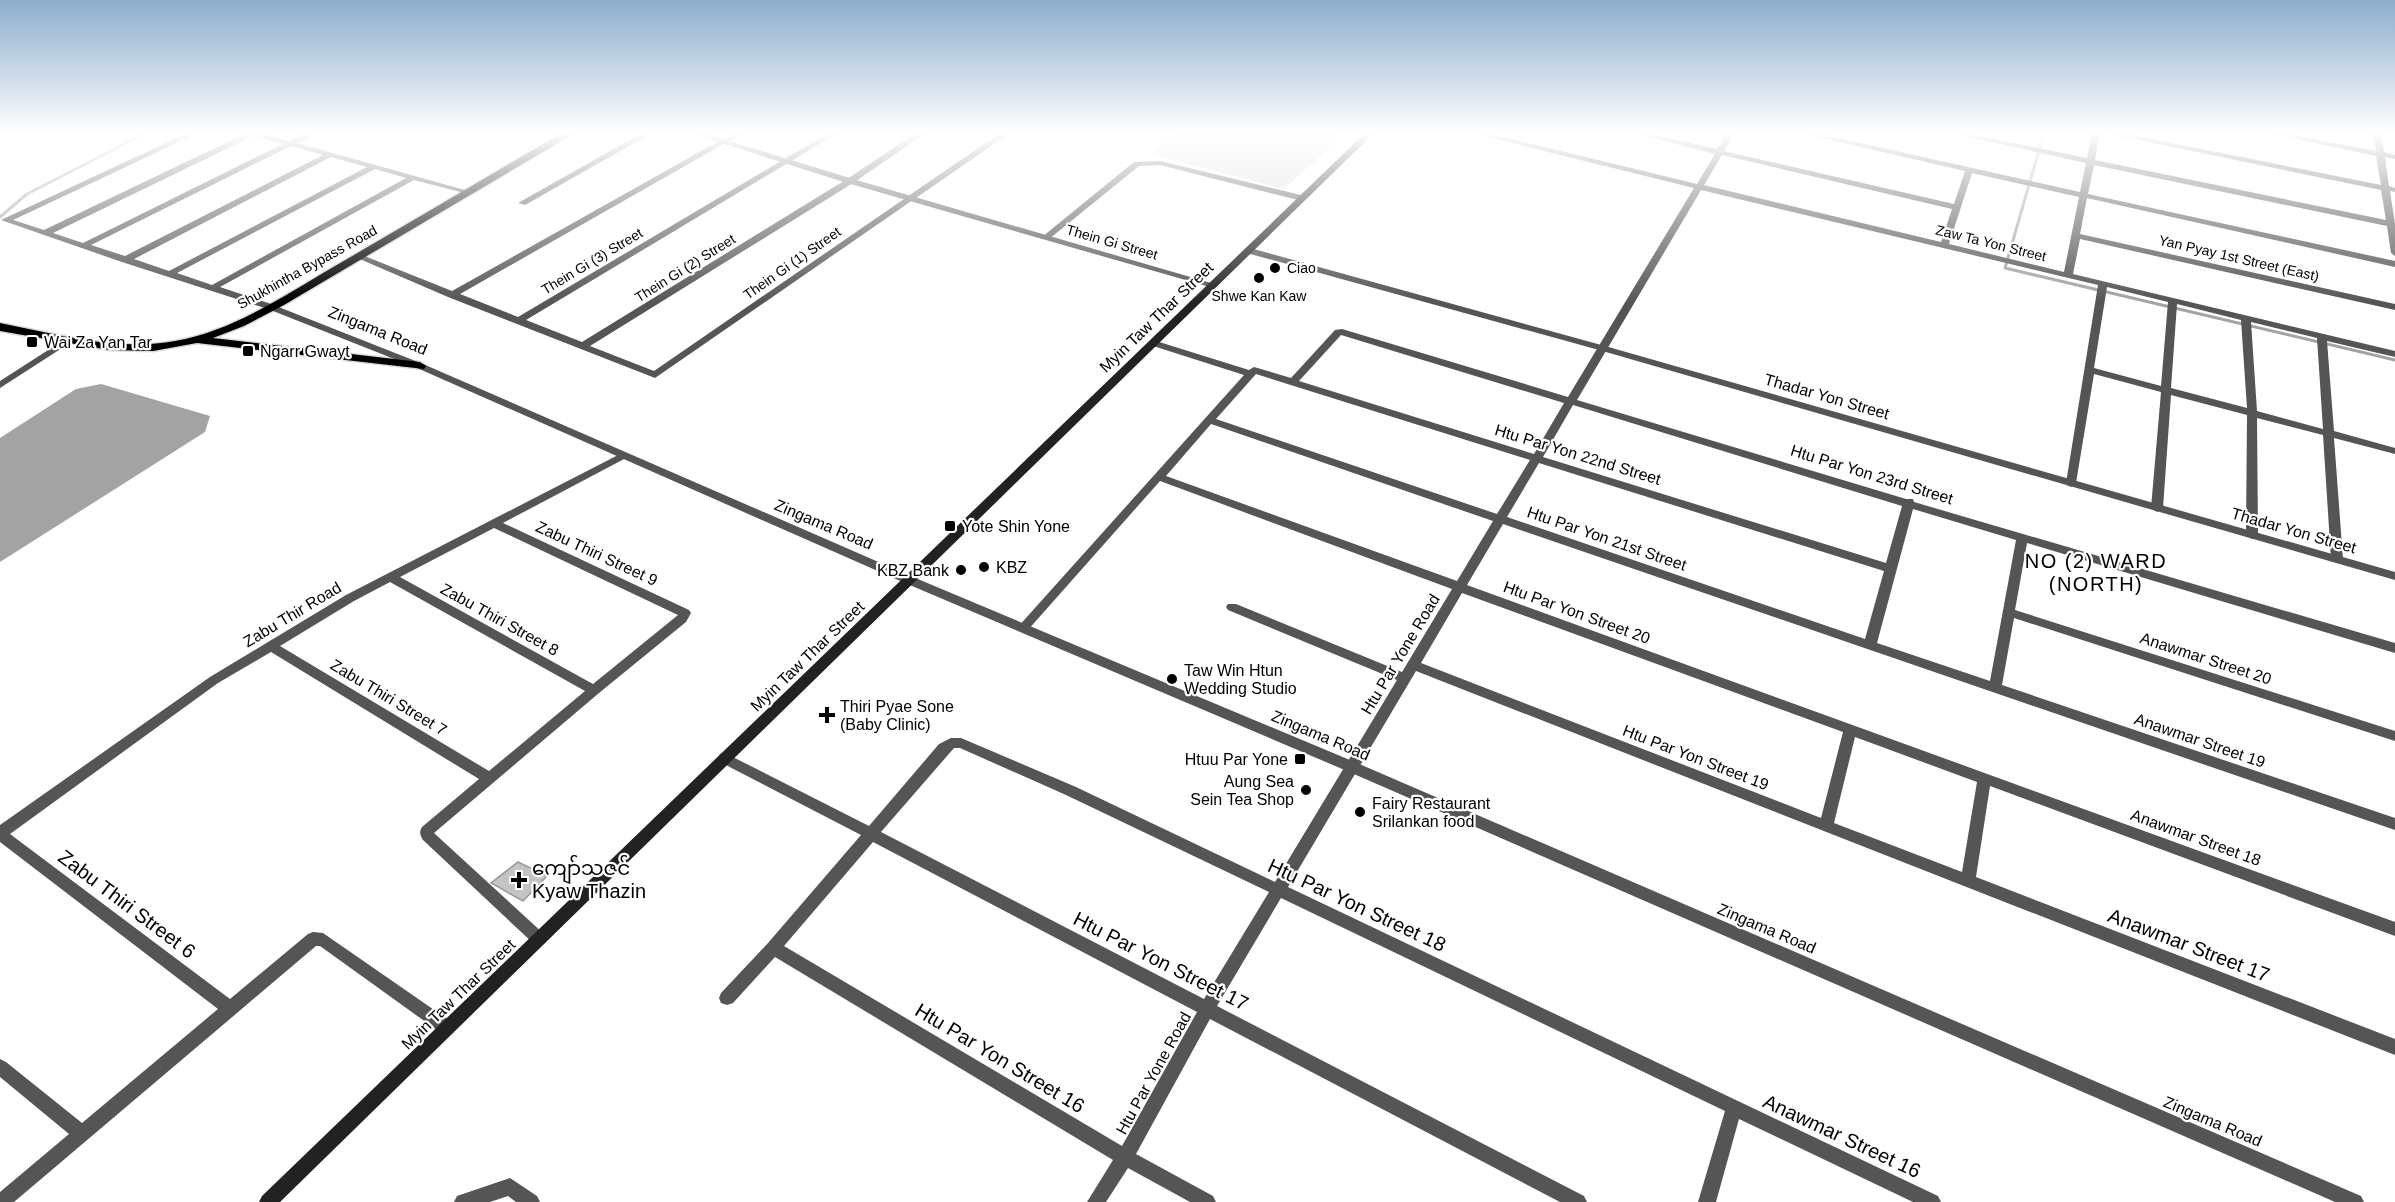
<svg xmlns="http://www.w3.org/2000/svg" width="2395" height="1202" font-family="Arial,'Noto Sans Myanmar',sans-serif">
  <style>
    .green { fill: #dcdcdc }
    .water { fill: #a3a3a3 }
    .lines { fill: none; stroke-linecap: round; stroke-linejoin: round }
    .stream { stroke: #a3a3a3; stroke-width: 3 }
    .building { fill: #c4c4c4; stroke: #999; stroke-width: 1.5 }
    .primary-casing { stroke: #dbdbdb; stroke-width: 3 }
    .minor { fill: #555; fill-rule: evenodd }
    .tertiary { fill: #555; fill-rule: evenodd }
    .secondary { fill: #222; fill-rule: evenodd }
    .primary { fill: #000; fill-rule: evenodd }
    .poi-dot { fill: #000; stroke: #fff; stroke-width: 2 }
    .labels { text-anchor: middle; stroke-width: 4.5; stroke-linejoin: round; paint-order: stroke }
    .far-street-label { font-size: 14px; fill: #000; stroke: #fff }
    .far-poi-label { font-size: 14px; fill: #000; stroke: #fff; text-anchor: start }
    .street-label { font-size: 16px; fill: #000; stroke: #fff }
    .poi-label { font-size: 16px; fill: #000; stroke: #fff; text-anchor: start }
    .quarter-label { font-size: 20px; letter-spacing: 1.5px; fill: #000; stroke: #fff }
    .near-poi-label { font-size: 20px; fill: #000; stroke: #fff; text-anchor: start }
    .near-street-label { font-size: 20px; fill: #000; stroke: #fff }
  </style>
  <rect width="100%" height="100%" fill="#fff"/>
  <!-- green -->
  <path class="green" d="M 1175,133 L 1345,133 L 1284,189 L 1150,154 Z"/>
  <!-- water -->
  <path class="water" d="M 101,384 L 210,416 L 205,432 L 0,562 L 0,438 L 76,389 Z"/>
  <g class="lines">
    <!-- stream -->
    <path class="stream" d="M 2044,133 L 2005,268 L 2395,360
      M 0,217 L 27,194 L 146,133"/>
  </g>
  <!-- building -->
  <path class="building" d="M 518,862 L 547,876 L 523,901 L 491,883 Z"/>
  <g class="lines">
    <defs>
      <path id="primary" d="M 562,133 L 575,133 L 284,305 L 244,326 L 213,338 L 420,362 L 426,366 L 424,369 L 197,343 L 153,351 L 109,350 L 0,331 L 0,323 C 57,334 117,352 175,341 C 233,331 285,295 335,266 C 411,222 486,177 562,133 Z"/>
    </defs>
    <!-- primary casing -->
    <use href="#primary" class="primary-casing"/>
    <!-- minor -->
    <path class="minor" d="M 187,133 L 198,133 L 13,220 L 44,230 L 246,133 L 260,133 L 289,141 L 305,133 L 316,133 L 297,143 L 472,192 L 468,194 L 414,180 L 220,287 L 274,305 L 274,309 L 271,310 L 122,262 L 1,220 ZM 253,136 L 283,144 L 83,243 L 53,233 ZM 291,146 L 323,155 L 125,256 L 91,245 ZM 331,157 L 367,167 L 169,271 L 134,259 ZM 375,169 L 406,178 L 212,285 L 177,273 Z
      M 642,133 L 652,133 L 525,205 L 518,203 Z
      M 733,133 L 743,133 L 460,294 L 518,317 L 828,133 L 838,133 L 526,320 L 582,342 L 847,179 L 916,133 L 926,133 L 853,183 L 590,346 L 654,371 L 1000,133 L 1010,133 L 655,378 L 448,297 L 355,257 L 356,255 L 362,255 L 452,291 Z
      M 1472,133 L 1487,133 L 1697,184 L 1715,154 L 1632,133 L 1648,133 L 1717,149 L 1727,133 L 1735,133 L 1724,151 L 1954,204 L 1965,171 L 1800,133 L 1816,133 L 2080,192 L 2086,163 L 1950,133 L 1967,133 L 2087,158 L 2092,133 L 2100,133 L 2095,160 L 2386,220 L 2381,190 L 2104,133 L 2122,133 L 2381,185 L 2376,156 L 2267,133 L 2285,133 L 2376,151 L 2373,133 L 2381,133 L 2384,152 L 2395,155 L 2395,159 L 2385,157 L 2389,186 L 2395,188 L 2395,192 L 2390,191 L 2395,224 L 2395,256 L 2391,253 L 2387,226 L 2094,165 L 2088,194 L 2395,261 L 2395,267 L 2087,198 L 2080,234 L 2395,304 L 2395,310 L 2080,239 L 2073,274 L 2395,351 L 2395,357 L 2327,341 L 2334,431 L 2395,448 L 2395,454 L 2334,438 L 2343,559 L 2341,562 L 2337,563 L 2331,559 L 2323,435 L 2257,418 L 2258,535 L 2252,539 L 2246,535 L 2247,415 L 2171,395 L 2163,508 L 2157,512 L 2151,508 L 2161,392 L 2094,374 L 2076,483 L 2071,487 L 2067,485 L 2066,483 L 2098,285 L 1701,190 L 1577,400 L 1906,499 L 1913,499 L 1914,502 L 2395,643 L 2395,653 L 2027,543 L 2015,610 L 2395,731 L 2395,741 L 2014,618 L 2002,685 L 2395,818 L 2395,830 L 1503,524 L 1467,585 L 2395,922 L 2395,936 L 1990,786 L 1976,877 L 2395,1039 L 2395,1055 L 1416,671 L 1288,887 L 1938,1196 L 1941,1202 L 1913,1202 L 1739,1119 L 1716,1202 L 1698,1202 L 1725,1111 L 1281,898 L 1217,1006 L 1584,1196 L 1587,1202 L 1560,1202 L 1210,1019 L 1136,1154 L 1213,1196 L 1216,1202 L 1190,1202 L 1128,1168 L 1106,1202 L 1087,1202 L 1113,1160 L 775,957 L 733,1003 L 727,1005 L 721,1003 L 719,998 L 721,993 L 768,943 L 861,835 L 720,762 L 718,758 L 720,754 L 725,753 L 869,826 L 939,744 L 951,738 L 961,738 L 1076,787 L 1275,882 L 1397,680 L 1228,610 L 1226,607 L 1228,604 L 1236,604 L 1402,672 L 1452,589 L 1160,481 L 1027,631 L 1019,631 L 1017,628 L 1244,375 L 1150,345 L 1150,341 L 1156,341 L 1249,370 L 1254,367 L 1291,378 L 1335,330 L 1342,329 L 1568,397 L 1694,188 ZM 1722,155 L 1952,209 L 1941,242 L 1704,185 ZM 1972,173 L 2079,197 L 2064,272 L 1949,244 ZM 2107,287 L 2168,302 L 2161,386 L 2094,368 ZM 2177,304 L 2241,320 L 2247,408 L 2171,388 ZM 2251,322 L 2317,338 L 2323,429 L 2257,411 ZM 1341,335 L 1564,403 L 1534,454 L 1299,381 ZM 1256,374 L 1530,460 L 1497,514 L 1216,419 ZM 1573,405 L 1902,506 L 1886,563 L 1543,457 ZM 1211,424 L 1493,521 L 1457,581 L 1166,476 ZM 1539,463 L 1884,571 L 1865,639 L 1507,517 ZM 1913,509 L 2016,540 L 1990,681 L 1877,643 ZM 1462,593 L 1843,732 L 1821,818 L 1421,663 ZM 1855,737 L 1977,782 L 1962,872 L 1834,823 ZM 954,748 L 960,748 L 1066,795 L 1269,892 L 1204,999 L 881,832 ZM 873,842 L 1197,1012 L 1122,1146 L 784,946 Z
      M 1160,161 L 1305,196 L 1306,198 L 1302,201 L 1160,165 L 1139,166 L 1049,239 L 1042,237 L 1134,162 Z
      M 70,336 L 75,339 L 73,341 L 0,388 L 0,381 Z
      M 622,453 L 626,454 L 627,456 L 626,458 L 503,523 L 689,610 L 691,613 L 686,622 L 599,693 L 434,833 L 544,934 L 547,939 L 544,944 L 539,946 L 534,944 L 423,840 C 420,835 419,832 422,827 L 479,779 L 271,652 L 218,683 L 10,834 L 230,999 L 308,934 L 313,932 L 323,933 L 453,1023 L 455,1028 L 453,1033 L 447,1035 L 441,1033 L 320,946 L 316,946 L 14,1202 L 0,1202 L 0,1192 L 69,1134 L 0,1077 L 0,1059 L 6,1062 L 82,1123 L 218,1009 L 0,842 L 0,825 L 210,677 L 346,595 ZM 494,528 L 678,615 L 593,684 L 400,577 ZM 390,582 L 585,691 L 489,771 L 280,646 L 354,601 Z
      M 510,1178 L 537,1196 L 540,1202 L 516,1202 L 508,1196 L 490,1202 L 454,1202 L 457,1196 Z"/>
    <!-- tertiary -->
    <path class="tertiary" d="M 690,133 L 703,133 L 853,179 L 1218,285 L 1216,287 L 1210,287 L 847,183 Z
      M 1250,248 L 1605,346 L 2395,572 L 2395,580 L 1599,350 L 1247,253 L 1246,251 Z
      M 271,304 L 423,364 L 913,577 L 1357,763 L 2361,1196 L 2364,1202 L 2335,1202 L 1347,771 L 905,583 L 417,368 L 268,309 L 268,305 Z"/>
    <!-- secondary -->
    <path class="secondary" d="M 1365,133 L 1374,133 L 280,1202 L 259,1202 L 262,1196 Z"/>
    <!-- primary -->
    <use href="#primary" class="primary"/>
  </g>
  <!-- sky -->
  <linearGradient id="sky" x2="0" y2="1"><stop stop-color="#8cadcc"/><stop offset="0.44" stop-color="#fff"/><stop offset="1" stop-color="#fff" stop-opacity="0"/></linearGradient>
  <rect width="2395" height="302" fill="url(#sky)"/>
  <!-- markers -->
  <g class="poi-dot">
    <circle cx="1275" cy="268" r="6"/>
    <circle cx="1259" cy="278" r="6"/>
    <rect x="26" y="336" width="12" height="12" rx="3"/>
    <rect x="242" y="345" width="12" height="12" rx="3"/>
    <rect x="944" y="520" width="12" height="12" rx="3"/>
    <circle cx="984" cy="567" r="6"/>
    <circle cx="961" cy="570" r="6"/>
    <circle cx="1172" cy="679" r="6"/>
    <path d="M824 706h6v6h6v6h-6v6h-6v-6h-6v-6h6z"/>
    <rect x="1294" y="753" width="12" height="12" rx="3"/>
    <circle cx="1306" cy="790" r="6"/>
    <circle cx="1360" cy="812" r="6"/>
    <path d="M516 871h6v6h6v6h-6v6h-6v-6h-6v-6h6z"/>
  </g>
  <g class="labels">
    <!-- far-street labels -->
    <g class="far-street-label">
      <text transform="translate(1112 242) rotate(16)" y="5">Thein Gi Street</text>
      <text transform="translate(1991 243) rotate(14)" y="5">Zaw Ta Yon Street</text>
      <text transform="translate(2239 258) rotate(13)" y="5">Yan Pyay 1st Street (East)</text>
      <text transform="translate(592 261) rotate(-31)" y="5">Thein Gi (3) Street</text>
      <text transform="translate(792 263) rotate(-35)" y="5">Thein Gi (1) Street</text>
      <text transform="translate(307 267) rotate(-29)" y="5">Shukhintha Bypass Road</text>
      <text transform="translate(685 268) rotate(-32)" y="5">Thein Gi (2) Street</text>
    </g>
    <!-- far-poi labels -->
    <g class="far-poi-label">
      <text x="1287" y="273">Ciao</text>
      <text x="1259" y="301" text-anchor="middle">Shwe Kan Kaw</text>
    </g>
    <!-- street labels -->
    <g class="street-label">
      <text transform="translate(1156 317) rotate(-44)" y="6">Myin Taw Thar Street</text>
      <text transform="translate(378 330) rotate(22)" y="6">Zingama Road</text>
      <text transform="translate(1827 396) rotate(16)" y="6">Thadar Yon Street</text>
      <text transform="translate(1578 454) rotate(17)" y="6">Htu Par Yon 22nd Street</text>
      <text transform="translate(1872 474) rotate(17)" y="6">Htu Par Yon 23rd Street</text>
      <text transform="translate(824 524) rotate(23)" y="6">Zingama Road</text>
      <text transform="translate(2294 530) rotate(16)" y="6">Thadar Yon Street</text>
      <text transform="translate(1607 538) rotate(19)" y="6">Htu Par Yon 21st Street</text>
      <text transform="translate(597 553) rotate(25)" y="6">Zabu Thiri Street 9</text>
      <text transform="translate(1577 612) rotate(20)" y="6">Htu Par Yon Street 20</text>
      <text transform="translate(292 614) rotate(-31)" y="6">Zabu Thir Road</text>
      <text transform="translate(500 619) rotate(29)" y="6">Zabu Thiri Street 8</text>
      <text transform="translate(1400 654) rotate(-59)" y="6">Htu Par Yone Road</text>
      <text transform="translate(807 656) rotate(-44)" y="6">Myin Taw Thar Street</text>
      <text transform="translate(2206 658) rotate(18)" y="6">Anawmar Street 20</text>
      <text transform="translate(389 697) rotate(31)" y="6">Zabu Thiri Street 7</text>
      <text transform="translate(1321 735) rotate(23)" y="6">Zingama Road</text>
      <text transform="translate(2200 740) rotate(19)" y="6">Anawmar Street 19</text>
      <text transform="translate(1696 757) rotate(21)" y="6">Htu Par Yon Street 19</text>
      <text transform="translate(2196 837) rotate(20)" y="6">Anawmar Street 18</text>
      <text transform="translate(1767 928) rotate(23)" y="6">Zingama Road</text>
      <text transform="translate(458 994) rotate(-44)" y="6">Myin Taw Thar Street</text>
      <text transform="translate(1153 1073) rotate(-61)" y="6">Htu Par Yone Road</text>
      <text transform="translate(2213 1121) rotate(23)" y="6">Zingama Road</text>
    </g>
    <!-- poi labels -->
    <g class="poi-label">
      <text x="44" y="348">Wai Za Yan Tar</text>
      <text x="260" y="357">Ngarr Gwayt</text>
      <text x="962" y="532">Yote Shin Yone</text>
      <text x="996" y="573">KBZ</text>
      <text x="949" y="576" text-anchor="end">KBZ Bank</text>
      <text x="1184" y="676">Taw Win Htun<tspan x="1184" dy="18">Wedding Studio</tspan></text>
      <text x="840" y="712">Thiri Pyae Sone<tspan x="840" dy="18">(Baby Clinic)</tspan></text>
      <text x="1288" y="765" text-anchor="end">Htuu Par Yone</text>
      <text x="1294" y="787" text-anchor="end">Aung Sea<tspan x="1294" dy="18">Sein Tea Shop</tspan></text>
      <text x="1372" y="809">Fairy Restaurant<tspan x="1372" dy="18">Srilankan food</tspan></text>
    </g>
    <!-- quarter labels -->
    <g class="quarter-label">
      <text x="2096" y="568">NO (2) WARD<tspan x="2096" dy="23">(NORTH)</tspan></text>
    </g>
    <!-- near-poi labels -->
    <g class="near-poi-label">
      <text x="532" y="875">ကျော်သဇင်<tspan x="532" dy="23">Kyaw Thazin</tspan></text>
    </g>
    <!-- near-street labels -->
    <g class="near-street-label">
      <text transform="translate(127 904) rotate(37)" y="7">Zabu Thiri Street 6</text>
      <text transform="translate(1357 905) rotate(25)" y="7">Htu Par Yon Street 18</text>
      <text transform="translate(2189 945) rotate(21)" y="7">Anawmar Street 17</text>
      <text transform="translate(1161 961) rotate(27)" y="7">Htu Par Yon Street 17</text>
      <text transform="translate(1000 1058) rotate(31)" y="7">Htu Par Yon Street 16</text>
      <text transform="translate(1842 1136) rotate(25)" y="7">Anawmar Street 16</text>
    </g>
  </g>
</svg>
